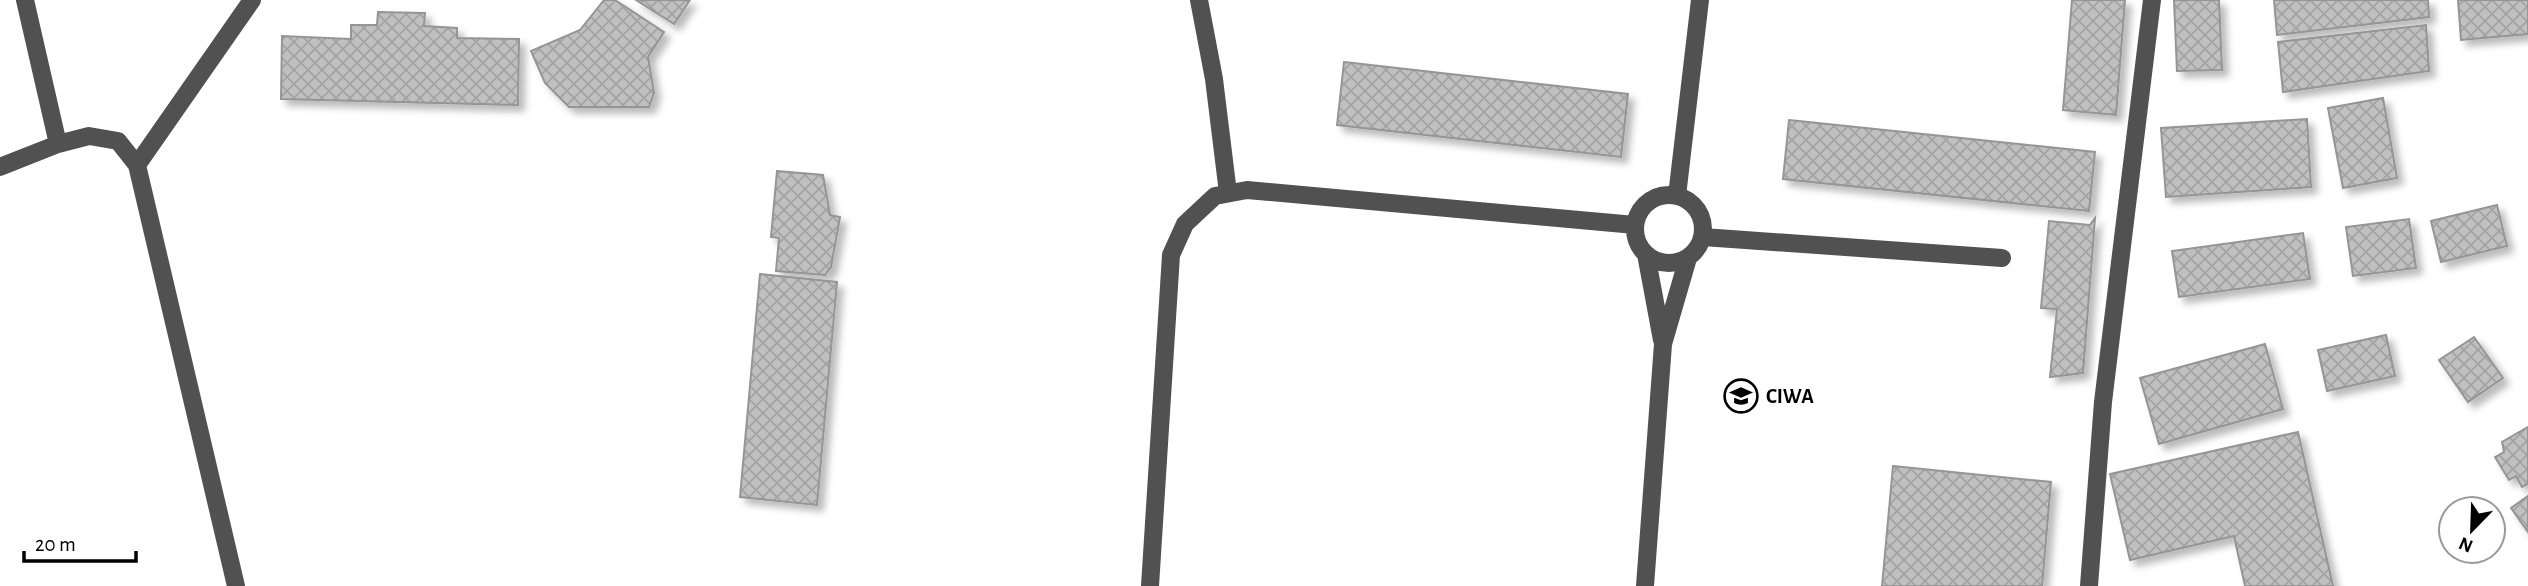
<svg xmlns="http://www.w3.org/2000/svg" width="2528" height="586" font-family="'Alegreya Sans',sans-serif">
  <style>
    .building { fill: url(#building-cross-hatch); stroke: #959595; stroke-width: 2; filter: url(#shadow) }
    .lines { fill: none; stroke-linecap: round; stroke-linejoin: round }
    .minor { stroke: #515151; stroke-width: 18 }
    .labels { text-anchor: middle; stroke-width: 6; stroke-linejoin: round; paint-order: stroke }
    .poi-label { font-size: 21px; font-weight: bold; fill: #000; stroke: #fff; text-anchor: start }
  </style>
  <defs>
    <pattern id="building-cross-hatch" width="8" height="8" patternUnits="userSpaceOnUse" patternTransform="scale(1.75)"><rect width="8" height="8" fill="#c0c0c0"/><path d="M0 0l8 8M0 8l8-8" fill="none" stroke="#a3a3a3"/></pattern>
    <filter id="shadow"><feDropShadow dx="6" dy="6" stdDeviation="3.5" flood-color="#0004"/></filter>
  </defs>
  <rect width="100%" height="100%" fill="#fff"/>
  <!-- building -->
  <path class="building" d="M 604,0 L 615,0 L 664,32 L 648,57 L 654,93 L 649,107 L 569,107 L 545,83 L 531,51 L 580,30 Z
    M 636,0 L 690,0 L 674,24 Z
    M 2072,0 L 2125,0 L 2116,115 L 2063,110 Z
    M 2174,0 L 2219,0 L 2222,70 L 2177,71 Z
    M 2274,0 L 2428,0 L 2429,17 L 2277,35 Z
    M 2458,0 L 2528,0 L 2528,34 L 2461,40 Z
    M 378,12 L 425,13 L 424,26 L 457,28 L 457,38 L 519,39 L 518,105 L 281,99 L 282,36 L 351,39 L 351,25 L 377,25 Z
    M 2426,25 L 2429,71 L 2283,92 L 2278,42 Z
    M 1344,62 L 1628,94 L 1621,157 L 1337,125 Z
    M 2383,98 L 2397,178 L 2343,188 L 2328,108 Z
    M 2307,119 L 2311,187 L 2166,197 L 2161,128 Z
    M 1789,120 L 2095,152 L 2089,211 L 1783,179 Z
    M 777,171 L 823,175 L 830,215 L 840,217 L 831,267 L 825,275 L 776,271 L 779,238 L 771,237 Z
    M 2497,205 L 2507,246 L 2441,262 L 2431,221 Z
    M 2095,218 L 2083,373 L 2050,377 L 2057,309 L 2041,308 L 2049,221 L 2090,225 Z
    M 2409,219 L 2416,268 L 2353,276 L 2346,227 Z
    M 2303,233 L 2310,279 L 2179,297 L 2172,251 Z
    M 760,274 L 837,282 L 817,505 L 740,497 Z
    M 2386,335 L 2395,376 L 2327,391 L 2318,350 Z
    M 2474,337 L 2503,378 L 2468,402 L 2439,360 Z
    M 2265,344 L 2283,409 L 2159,444 L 2140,378 Z
    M 2528,427 L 2528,484 L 2522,487 L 2516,476 L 2509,480 L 2495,457 L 2504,452 L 2502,442 Z
    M 2298,432 L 2333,586 L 2245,586 L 2234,536 L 2130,560 L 2110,474 Z
    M 1893,466 L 2051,482 L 2042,586 L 1882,586 Z
    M 2528,496 L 2528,532 L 2511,508 Z"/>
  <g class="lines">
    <!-- minor -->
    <path class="minor" d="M 25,0 L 58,144
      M 1199,0 L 1214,79 L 1228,193
      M 137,165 L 252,0
      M 0,167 L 58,144 L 89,136 L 118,141 L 137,165 L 236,586
      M1635 229a34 34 0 1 1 68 0a34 34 0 1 1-68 0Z
      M 1677,196 L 1700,0
      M 1703,237 L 2002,258
      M 1646,254 L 1662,340
      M 1150,586 L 1171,255 L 1185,224 L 1215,196 L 1247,190 L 1635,225
      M 1645,586 L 1663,344 L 1688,258
      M 2089,586 L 2103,402 L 2152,0"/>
  </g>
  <!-- icons -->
  <defs>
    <symbol id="university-ring" viewBox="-11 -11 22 22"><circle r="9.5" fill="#fff" stroke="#000" stroke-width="1.5"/><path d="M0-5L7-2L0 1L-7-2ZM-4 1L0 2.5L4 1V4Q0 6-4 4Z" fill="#000"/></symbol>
  </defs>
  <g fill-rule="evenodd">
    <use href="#university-ring" x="1722" y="377" width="38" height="38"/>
  </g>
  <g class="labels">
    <!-- poi labels -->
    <g class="poi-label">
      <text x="1766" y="403">CIWA</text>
    </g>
  </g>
  <!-- north arrow -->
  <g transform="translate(2472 530) rotate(203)"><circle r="33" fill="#ffffff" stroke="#999999" stroke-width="2"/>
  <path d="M0-5L12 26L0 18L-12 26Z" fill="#000000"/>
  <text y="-10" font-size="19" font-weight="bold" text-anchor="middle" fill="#000000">N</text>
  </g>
  <!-- scale -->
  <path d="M24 551v10h112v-10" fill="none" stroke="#000000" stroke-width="3.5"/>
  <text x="35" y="551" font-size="21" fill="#000000" stroke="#ffffff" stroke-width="5" paint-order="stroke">20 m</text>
</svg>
